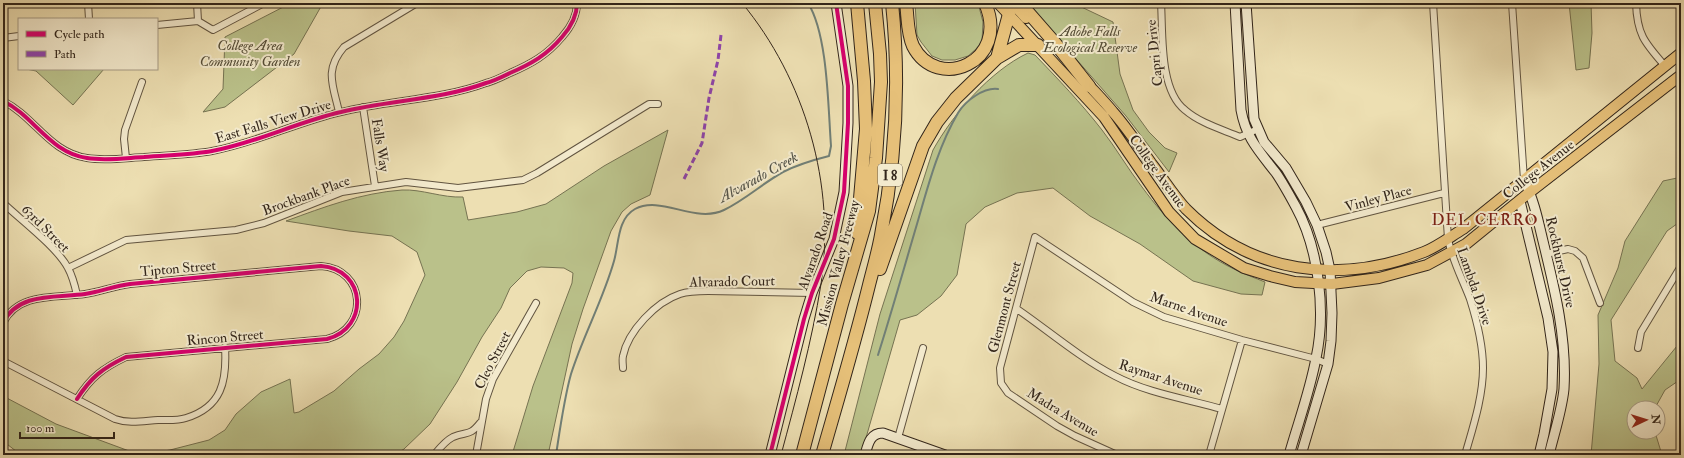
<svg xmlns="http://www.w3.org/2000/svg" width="1684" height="458" font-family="'IM FELL Double Pica',serif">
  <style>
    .green { fill: #bac18a; stroke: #767352 }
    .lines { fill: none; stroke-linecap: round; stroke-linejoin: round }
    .stream { stroke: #717f76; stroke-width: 2 }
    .street-casing { stroke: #615440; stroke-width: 8 }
    .secondary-casing { stroke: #32251a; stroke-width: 11 }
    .primary-casing { stroke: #32251a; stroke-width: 12 }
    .highway-casing { stroke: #32251a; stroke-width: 14 }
    .street { stroke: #f3eacd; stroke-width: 6 }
    .secondary { stroke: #f3eacd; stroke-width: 9 }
    .primary { stroke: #e6c079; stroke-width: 10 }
    .highway { stroke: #e6c079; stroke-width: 12 }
    .tram { stroke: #32251a; stroke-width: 1 }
    .quiet { stroke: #8e44ad; stroke-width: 3; stroke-dasharray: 6 3; stroke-linecap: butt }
    .cycleway-casing { stroke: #f3eacd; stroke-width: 6 }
    .cycleway { stroke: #d6006c; stroke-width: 4 }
    .labels { text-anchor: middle; stroke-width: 4; stroke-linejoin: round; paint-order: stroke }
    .shield { fill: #f3eacd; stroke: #6c6050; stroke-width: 1 }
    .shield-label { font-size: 13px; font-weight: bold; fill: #32251a }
    .park-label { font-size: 14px; font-style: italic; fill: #544c36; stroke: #f3eacd }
    .street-label { font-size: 14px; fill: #32251a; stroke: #f3eacd }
    .water-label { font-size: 15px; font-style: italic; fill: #525248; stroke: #f3eacd }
    .quarter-label { font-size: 16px; letter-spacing: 1px; fill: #7a1f14; stroke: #f3eacd }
  </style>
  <rect width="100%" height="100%" fill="#eddfb2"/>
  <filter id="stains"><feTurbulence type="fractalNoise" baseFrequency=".005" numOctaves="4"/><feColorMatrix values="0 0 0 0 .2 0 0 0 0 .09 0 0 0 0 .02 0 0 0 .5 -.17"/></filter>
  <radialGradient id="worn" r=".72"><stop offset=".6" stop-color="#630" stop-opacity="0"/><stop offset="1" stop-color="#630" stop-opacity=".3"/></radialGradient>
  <!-- green -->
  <path class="green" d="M 291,3 L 323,3 L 294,54 L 225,107 L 203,112 L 223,89 L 225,37 Z
    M 915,3 L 978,3 L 983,22 L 982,41 L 976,49 L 968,56 L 955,60 L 942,60 L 932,56 L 921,42 L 917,35 Z
    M 1027,3 L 1073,3 L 1113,22 L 1120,74 L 1133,110 L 1149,132 L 1165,148 L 1177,153 L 1169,172 L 1126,116 Z
    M 1569,3 L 1591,3 L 1592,33 L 1589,68 L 1576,70 Z
    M 1028,53 L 1035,55 C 1058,79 1081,103 1102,130 C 1116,148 1128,169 1142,187 C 1167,221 1196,251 1234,269 C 1244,274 1255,278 1265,282 L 1262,295 L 1241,294 L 1193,281 L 1140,244 L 1090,216 L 1053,188 L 1017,193 L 985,207 L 966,224 L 957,275 L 941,296 L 917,315 L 900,320 L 861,455 L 844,455 L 880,314 L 933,150 C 953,114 990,71 1028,53 Z
    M 26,69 L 104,69 L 73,105 L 36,71 Z
    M 668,130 L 650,195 L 631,204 L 622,212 L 611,231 L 583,309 L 572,344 L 548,455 L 512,455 L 533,386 L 572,283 L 573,273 L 564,268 L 541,267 L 527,271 L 510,288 L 501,308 L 482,337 L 457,382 L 430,424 L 404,449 L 395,455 L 21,455 L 3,441 L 3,396 L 56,424 L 140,455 L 170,450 L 209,440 L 225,430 L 236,414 L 261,392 L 290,379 L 294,413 L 299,412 L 334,391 L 359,369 L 379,354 L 394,337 L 404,321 L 425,275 L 417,252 L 392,236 L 349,231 L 286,221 C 324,207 361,193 402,190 C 422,189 442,198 463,197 L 468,220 L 517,212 L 546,204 L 604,166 Z
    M 1677,178 L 1681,181 L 1681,221 L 1667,231 L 1611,320 L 1615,361 L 1637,378 L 1642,389 L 1677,346 L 1681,338 L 1681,379 L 1665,390 L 1655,408 L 1634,408 L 1634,432 L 1655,432 L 1662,455 L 1591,455 L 1599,364 L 1598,315 L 1618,268 L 1625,241 L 1663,181 Z"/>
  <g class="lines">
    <!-- stream -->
    <path class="stream" d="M 878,355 C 892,311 904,268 917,224 C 928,186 938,147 958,113 C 965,101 984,87 998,89
      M 556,455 C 560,429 564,399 571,374 C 583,336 603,300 614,261 C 619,244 617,219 635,209 C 661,195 695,224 724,210 C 745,200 763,183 783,172 C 797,165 813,160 829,156 L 831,146 C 828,107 828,35 808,3"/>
    <defs>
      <path id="street" d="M 88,3 L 89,19
        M 1161,3 C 1163,33 1159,90 1185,110 C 1200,123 1221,129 1240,137 L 1258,129
        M 1433,3 L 1448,239 C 1452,260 1462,278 1470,299 C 1477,321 1483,345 1483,368 C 1483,397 1473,427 1465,455
        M 1512,3 L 1524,180
        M 1636,3 C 1637,35 1645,43 1665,66
        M 198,21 L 213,30 L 264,3
        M 157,25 L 198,21 L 197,3
        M 3,38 L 19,36
        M 3,101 C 34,116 50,153 87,158 C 105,161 126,158 144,157 C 166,155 190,155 212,151 C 256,143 297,122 341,112 C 388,100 440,100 486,83 C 494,81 502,77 510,73 C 531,64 547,55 562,37 C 570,28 577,16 577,3
        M 363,107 L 375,186
        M 339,112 C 333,85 324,70 344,47 L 417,3
        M 126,158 L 124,139 L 125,130 L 142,82
        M 3,203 C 21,220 57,247 68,268 C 73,277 75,286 77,295
        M 1317,225 L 1444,193
        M 1546,254 L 1568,249 L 1575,251 L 1583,258 L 1600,303
        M 68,268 L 126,240 L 236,230 L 264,223 L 342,192 L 406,182 L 458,188 L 523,180 L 537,173 L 649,104 L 658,104
        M 1017,309 C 1049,331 1080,358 1115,376 C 1147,393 1187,399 1222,409
        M 3,323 C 18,292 56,298 85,294 C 100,292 114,286 130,284 L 321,266 C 366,269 370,328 327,339 L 126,357 C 103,368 91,377 77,399
        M 1638,348 L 1641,332 L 1681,266
        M 3,361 L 115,419 C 129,424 143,421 158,420 C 166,420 177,421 186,418 C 222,407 227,381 225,347
        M 623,368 C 623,365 622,360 623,356 C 628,331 656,302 680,294 C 689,291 698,291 708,291 L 812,293
        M 898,438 L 923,348
        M 434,455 C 439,449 445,441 453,437 C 467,431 469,437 480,423
        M 476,455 L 486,399 L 493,379 L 536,303
        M 1117,455 L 1075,436 L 1057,426 L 1008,393 L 1001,383 L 1000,368 L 1035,237 L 1133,302 L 1164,317 L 1242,340 L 1316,359 L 1328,364
        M 1209,455 L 1242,340"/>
      <path id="secondary" d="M 1235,3 L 1241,110 C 1246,138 1259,151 1276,173 C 1283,183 1290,196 1296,207 C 1319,249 1326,312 1316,358 C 1310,391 1298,423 1289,455
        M 1246,3 L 1254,119 L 1264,142 L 1286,168 L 1306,202 L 1317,225 L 1326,252 L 1330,270 L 1332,313 L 1331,341 L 1328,364 L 1301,455
        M 1524,180 C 1534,200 1538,220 1543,241 C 1555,290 1567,339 1564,389 C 1562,410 1554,434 1549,455
        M 1520,201 L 1548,318 L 1553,352 L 1552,389 L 1544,434 L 1539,455
        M 770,455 L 804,319 L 812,293 L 834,239 L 844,192 L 848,123 L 848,86 L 836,3
        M 865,455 C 868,444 870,433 883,433 L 945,455"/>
      <path id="primary" d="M 998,3 L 1104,117 L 1169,212 L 1195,239 L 1244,268 L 1270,276 L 1295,282 L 1332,284 L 1379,278 L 1427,265 L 1466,244 L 1530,192 L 1681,75
        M 1012,3 L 1026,18
        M 1085,81 C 1094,91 1104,101 1113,112 C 1127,128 1139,146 1151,163 C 1163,178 1173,195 1186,209 C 1251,274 1339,285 1424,252 C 1437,247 1450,237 1463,229 L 1681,53"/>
      <path id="highway" d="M 857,3 L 864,81 L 866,129 L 857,233
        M 906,3 C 908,17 907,33 913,46 C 937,93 1011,62 985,3
        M 1020,3 L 1055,43 L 1089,86
        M 997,58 L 1009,14 L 1007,3
        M 880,269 L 923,146 L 937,122 L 956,98 L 997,58 L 1019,45 L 1038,45
        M 802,455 L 842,304 L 869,211 L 876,158 L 881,82 L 880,54 L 875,3
        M 822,455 C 838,399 855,342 869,285 C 873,269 878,252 881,235 C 896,159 900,80 892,3"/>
    </defs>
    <!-- street casing -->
    <use href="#street" class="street-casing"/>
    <!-- secondary casing -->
    <use href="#secondary" class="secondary-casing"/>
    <!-- primary casing -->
    <use href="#primary" class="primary-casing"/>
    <!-- highway casing -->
    <use href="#highway" class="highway-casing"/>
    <!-- street -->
    <use href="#street" class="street"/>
    <!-- secondary -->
    <use href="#secondary" class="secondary"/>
    <!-- primary -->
    <use href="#primary" class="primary"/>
    <!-- highway -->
    <use href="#highway" class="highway"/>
    <!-- tram -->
    <path class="tram" d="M 742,3 C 805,79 836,185 821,284 C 812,341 796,399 781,455"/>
    <!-- quiet -->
    <path class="quiet" d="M 684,179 L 702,143 L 709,98 L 718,60 L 721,35"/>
    <defs>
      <path id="cycleway" d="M 3,101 C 34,116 50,153 87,158 C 105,161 126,158 144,157 C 166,155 190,155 212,151 C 256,143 297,122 341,112 C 388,100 440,100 486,83 C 494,81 502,77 510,73 C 531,64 547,55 562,37 C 570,28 577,16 577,3
        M 3,323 C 18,292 56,298 85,294 C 100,292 114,286 130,284 L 321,266 C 366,269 370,328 327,339 L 126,357 C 103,368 91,377 77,399
        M 770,455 L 804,319 L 812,293 L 834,239 L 844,192 L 848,123 L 848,86 L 836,3"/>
    </defs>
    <!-- cycleway casing -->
    <use href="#cycleway" class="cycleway-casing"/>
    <!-- cycleway -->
    <use href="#cycleway" class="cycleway"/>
  </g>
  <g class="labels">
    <!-- shield labels -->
    <rect class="shield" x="878" y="164" width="24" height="22" rx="3"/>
    <g class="shield-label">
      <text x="890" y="180">I 8</text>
    </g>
    <!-- park labels -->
    <g class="park-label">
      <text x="1090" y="36">Adobe Falls<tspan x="1090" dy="16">Ecological Reserve</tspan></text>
      <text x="250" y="50">College Area<tspan x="250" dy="16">Community Garden</tspan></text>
    </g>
    <!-- street labels -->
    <g class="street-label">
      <text transform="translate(1154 53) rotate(-96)" y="5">Capri Drive</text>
      <text transform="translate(273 121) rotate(-17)" y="5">East Falls View Drive</text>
      <text transform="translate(381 145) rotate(81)" y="5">Falls Way</text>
      <text transform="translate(1538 169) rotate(-38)" y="5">College Avenue</text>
      <text transform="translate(1158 171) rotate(54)" y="5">College Avenue</text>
      <text transform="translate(306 195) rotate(-20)" y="5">Brockbank Place</text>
      <text transform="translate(1378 198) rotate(-15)" y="5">Vinley Place</text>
      <text transform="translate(46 228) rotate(45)" y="5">63rd Street</text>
      <text transform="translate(815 251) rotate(-71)" y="5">Alvarado Road</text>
      <text transform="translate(1561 262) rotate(77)" y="5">Rockhurst Drive</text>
      <text transform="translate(838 263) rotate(-75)" y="5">Mission Valley Freeway</text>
      <text transform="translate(178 268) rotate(-5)" y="5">Tipton Street</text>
      <text transform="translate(732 281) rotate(-1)" y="5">Alvarado Court</text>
      <text transform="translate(1475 286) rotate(71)" y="5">Lambda Drive</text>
      <text transform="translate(1004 307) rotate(-75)" y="5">Glenmont Street</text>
      <text transform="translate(1189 309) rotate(19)" y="5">Marne Avenue</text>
      <text transform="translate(225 337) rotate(-5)" y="5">Rincon Street</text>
      <text transform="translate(492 360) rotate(-63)" y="5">Cleo Street</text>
      <text transform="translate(1161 377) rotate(18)" y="5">Raymar Avenue</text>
      <text transform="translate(1063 412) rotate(31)" y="5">Madra Avenue</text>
    </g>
    <!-- water labels -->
    <g class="water-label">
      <text transform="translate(758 177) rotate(-29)" y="5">Alvarado Creek</text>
    </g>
    <!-- quarter labels -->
    <g class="quarter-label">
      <text x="1485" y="225">DEL CERRO</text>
    </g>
  </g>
  <!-- margin -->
  <rect width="1684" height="458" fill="none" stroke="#eddfb2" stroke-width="16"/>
  <rect x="4" y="4" width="1676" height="450" fill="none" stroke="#32251a" stroke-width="2"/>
  <rect x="8" y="8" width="1668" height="442" fill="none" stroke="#32251a"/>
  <!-- legend -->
  <rect x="18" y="18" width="140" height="52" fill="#f3eacd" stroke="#a69b85"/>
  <rect x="26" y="31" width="20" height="6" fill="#d6006c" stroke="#a69b85"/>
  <text x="54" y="38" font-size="12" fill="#32251a">Cycle path</text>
  <rect x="26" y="51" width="20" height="6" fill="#8e44ad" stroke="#a69b85"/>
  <text x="54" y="58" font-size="12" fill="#32251a">Path</text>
  <!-- north arrow -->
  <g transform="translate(1646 420) rotate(86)"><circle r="19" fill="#f3eacd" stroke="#a69b85"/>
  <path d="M0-3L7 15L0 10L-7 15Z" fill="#8f2418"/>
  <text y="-6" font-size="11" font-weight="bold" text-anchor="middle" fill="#32251a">N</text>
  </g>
  <!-- scale -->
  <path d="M20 432v6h94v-6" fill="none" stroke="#32251a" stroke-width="2"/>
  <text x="26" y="432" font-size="12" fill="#32251a" stroke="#f3eacd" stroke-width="3" paint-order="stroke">100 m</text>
  <rect width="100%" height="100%" filter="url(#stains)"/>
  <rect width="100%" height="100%" fill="url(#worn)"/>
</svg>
